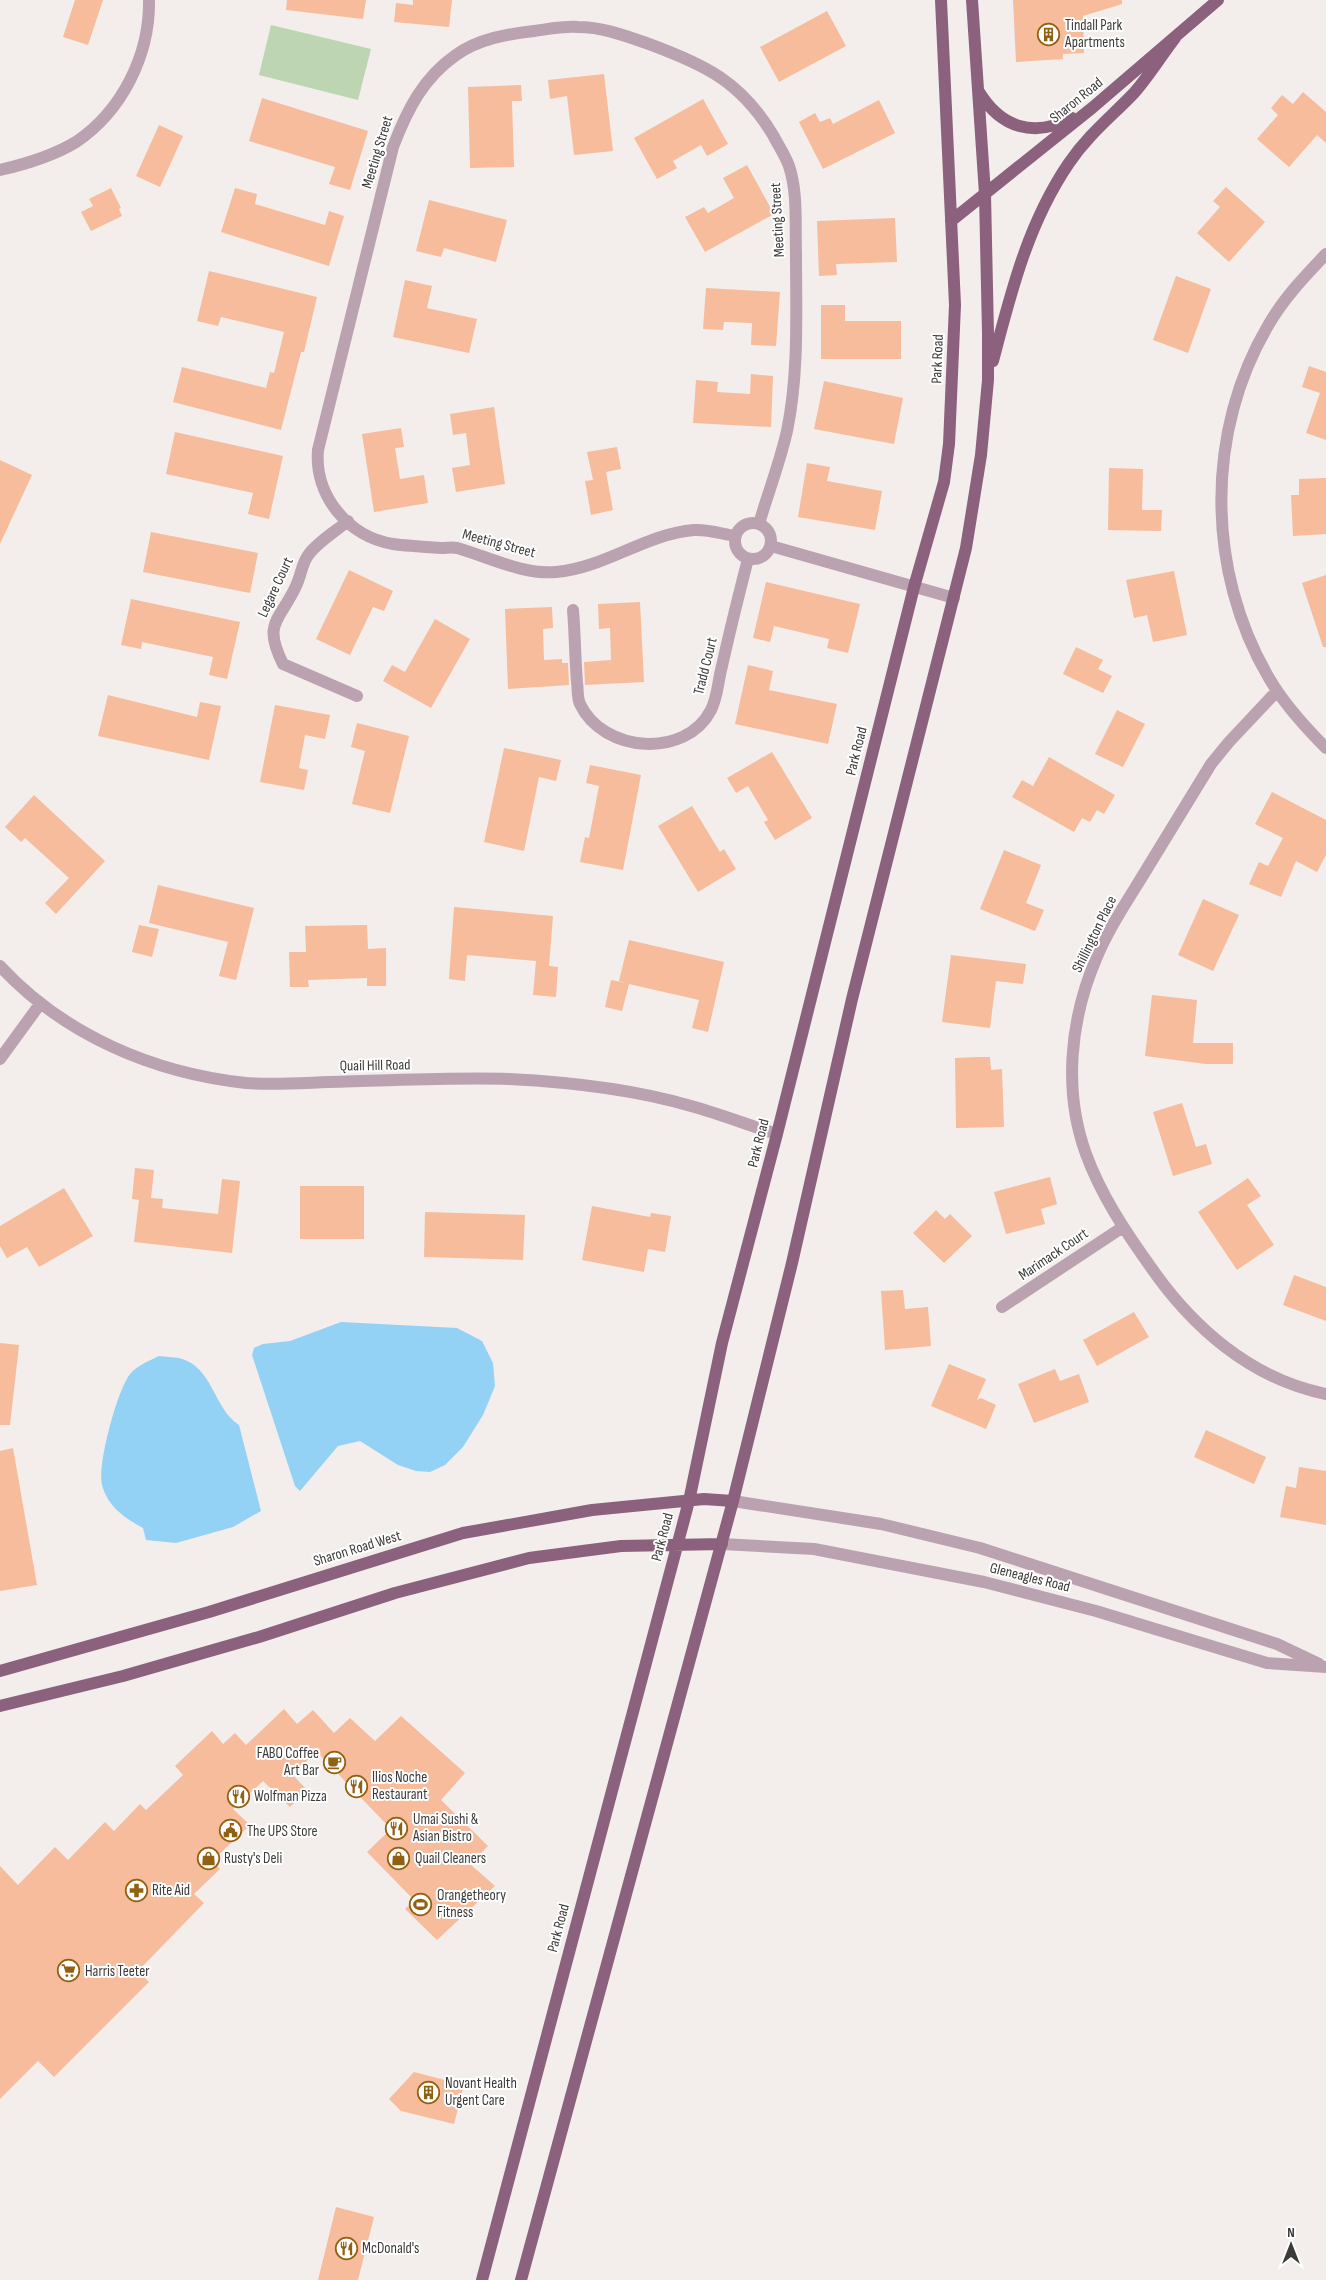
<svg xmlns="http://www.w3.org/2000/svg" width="1326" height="2280" font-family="'Sofia Sans Condensed',sans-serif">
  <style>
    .green { fill: #bdd5b2 }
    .water { fill: #93d1f5 }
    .building { fill: #f6bc9b }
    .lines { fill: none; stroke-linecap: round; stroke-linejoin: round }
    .minor { stroke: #bba2b1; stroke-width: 12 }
    .major { stroke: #8c617d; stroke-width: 12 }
    .labels { text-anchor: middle; stroke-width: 4; stroke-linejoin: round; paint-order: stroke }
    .poi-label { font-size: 15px; fill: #3d3b3a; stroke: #fff; text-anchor: start }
    .street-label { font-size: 15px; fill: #3d3b3a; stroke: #fff }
  </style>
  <rect width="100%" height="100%" fill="#f3eeeb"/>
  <!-- green -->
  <path class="green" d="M 271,25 L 371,49 L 358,100 L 259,75 Z"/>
  <!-- water -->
  <path class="water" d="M 341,1322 L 457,1328 L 482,1341 L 493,1363 L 495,1386 L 483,1415 L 463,1447 L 445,1465 L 430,1472 L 416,1471 L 398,1465 L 360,1441 L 338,1446 L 300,1491 L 295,1486 L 252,1355 L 254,1348 L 263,1344 L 290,1341 Z
    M 159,1356 C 166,1357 173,1357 179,1358 C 213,1366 213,1408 239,1425 L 261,1511 L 233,1527 L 176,1543 L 146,1540 L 143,1528 C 125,1518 108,1507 102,1485 C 97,1465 117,1391 130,1374 C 138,1365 149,1361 159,1356 Z"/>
  <!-- building -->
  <path class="building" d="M 75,0 L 103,0 L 88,45 L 63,37 Z
    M 287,0 L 366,0 L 363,19 L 286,10 Z
    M 413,0 L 452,0 L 449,27 L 394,22 L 396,3 L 413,5 Z
    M 1013,0 L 1122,0 L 1122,4 L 1083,16 L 1084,53 L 1063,54 L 1063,59 L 1016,62 Z
    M 827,11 L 846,46 L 779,82 L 760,47 Z
    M 604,74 L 613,151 L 574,155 L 567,96 L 550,99 L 548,80 Z
    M 521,85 L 522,101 L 512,101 L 514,167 L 470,168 L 468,87 Z
    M 1303,92 L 1326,112 L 1326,143 L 1317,135 L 1289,167 L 1257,139 L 1278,115 L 1271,108 L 1282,95 L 1293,104 Z
    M 262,98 L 368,131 L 350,190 L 329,184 L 335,167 L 249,141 Z
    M 703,99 L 728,144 L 707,156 L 701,145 L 673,161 L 677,168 L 657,179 L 634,138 Z
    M 879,100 L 895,133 L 823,169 L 799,122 L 815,113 L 820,122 L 830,118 L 833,124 Z
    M 159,125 L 183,136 L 160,187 L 136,176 Z
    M 747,165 L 774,214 L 705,252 L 685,217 L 704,207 L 708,213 L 734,198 L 723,178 Z
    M 1226,187 L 1265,222 L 1229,262 L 1197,233 L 1220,207 L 1213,201 Z
    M 111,188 L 121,208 L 119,209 L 122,216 L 91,231 L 81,212 L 93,206 L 89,199 Z
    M 235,188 L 257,194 L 255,204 L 325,225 L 329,211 L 344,216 L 329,266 L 221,232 Z
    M 429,200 L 507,220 L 496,262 L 444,248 L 441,257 L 416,251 Z
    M 895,218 L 897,262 L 836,264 L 837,275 L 819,276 L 817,221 Z
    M 209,271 L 317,297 L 304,352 L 301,352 L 281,430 L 173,402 L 182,367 L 266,388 L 270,372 L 274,373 L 284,332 L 221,317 L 218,326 L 197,321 Z
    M 1176,276 L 1211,289 L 1188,353 L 1153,340 Z
    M 405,280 L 432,286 L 427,308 L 477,319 L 469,353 L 393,337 Z
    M 706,288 L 780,292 L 776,346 L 751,345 L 752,323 L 724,322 L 723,330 L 703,329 Z
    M 821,305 L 845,305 L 845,321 L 901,321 L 901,359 L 821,359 Z
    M 1309,366 L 1326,372 L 1326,440 L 1306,433 L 1320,393 L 1302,387 Z
    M 751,374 L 773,376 L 771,427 L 693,423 L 696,380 L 718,382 L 717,392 L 750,394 Z
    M 824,381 L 903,398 L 894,444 L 814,429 Z
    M 494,407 L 505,484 L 456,492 L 452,468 L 470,465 L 466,433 L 453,435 L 450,414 Z
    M 401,428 L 404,447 L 395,448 L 400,479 L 424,475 L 428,503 L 374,512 L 362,434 Z
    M 175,432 L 283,456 L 269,519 L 248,514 L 253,493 L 166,474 Z
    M 617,447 L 621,469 L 606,472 L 613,510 L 591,515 L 585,481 L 593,480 L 587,452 Z
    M 0,460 L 32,475 L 0,544 Z
    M 807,463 L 830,467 L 827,481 L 882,491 L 875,530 L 798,517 Z
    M 1109,468 L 1143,469 L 1142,510 L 1162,510 L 1161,531 L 1108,530 Z
    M 1326,478 L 1326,534 L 1293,536 L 1291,495 L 1299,495 L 1299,479 Z
    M 151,532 L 258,553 L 250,593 L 143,572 Z
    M 349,570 L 393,591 L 384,611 L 373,607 L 350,655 L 316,639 Z
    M 1174,571 L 1187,635 L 1153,642 L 1147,615 L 1134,618 L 1126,580 Z
    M 1326,575 L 1326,647 L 1323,647 L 1302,583 Z
    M 766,582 L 860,604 L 848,653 L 827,648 L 829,639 L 774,626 L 770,642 L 753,638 Z
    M 131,599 L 240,622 L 227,679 L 209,675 L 213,657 L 142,642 L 141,649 L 121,645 Z
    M 640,602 L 644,682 L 585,685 L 584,662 L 611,660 L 610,628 L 599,629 L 598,604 Z
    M 552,607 L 553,628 L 543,629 L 544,660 L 562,659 L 562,663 L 568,663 L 569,685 L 508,689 L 505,609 Z
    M 435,619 L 470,639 L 431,708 L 383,681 L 392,665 L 405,672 Z
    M 1076,647 L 1103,660 L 1098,669 L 1112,676 L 1103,693 L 1063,674 Z
    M 748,665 L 773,671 L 769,690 L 837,704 L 828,744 L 735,724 Z
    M 108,695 L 197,717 L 200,702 L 221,706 L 209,760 L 98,736 Z
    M 275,705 L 330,715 L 325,739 L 305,735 L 299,768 L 308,770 L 304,790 L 260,782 Z
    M 1117,710 L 1145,724 L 1123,767 L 1095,754 Z
    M 357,723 L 409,736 L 390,813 L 352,804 L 365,751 L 351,747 Z
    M 504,748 L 561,760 L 556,781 L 539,777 L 524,851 L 484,842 Z
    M 772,752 L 812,818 L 775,840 L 764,822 L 768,820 L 748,786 L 736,793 L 727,778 Z
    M 1049,757 L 1115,795 L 1104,814 L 1097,810 L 1090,822 L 1082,818 L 1074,832 L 1012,797 L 1022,780 L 1033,786 Z
    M 590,765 L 641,775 L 623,870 L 580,862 L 585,837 L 589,838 L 599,786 L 586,783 Z
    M 1272,792 L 1326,820 L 1326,855 L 1317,872 L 1296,861 L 1281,897 L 1249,884 L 1259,862 L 1268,866 L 1283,838 L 1255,824 Z
    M 34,795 L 105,861 L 56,914 L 45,903 L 69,878 L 25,838 L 21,842 L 5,827 Z
    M 692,806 L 720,852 L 724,849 L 736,869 L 698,892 L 658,826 Z
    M 1004,850 L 1041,865 L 1026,903 L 1044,910 L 1035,931 L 980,909 Z
    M 158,885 L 254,908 L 236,980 L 219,976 L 228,942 L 149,923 Z
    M 1203,899 L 1239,915 L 1213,971 L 1178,955 Z
    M 454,907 L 553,916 L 549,966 L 558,967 L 556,997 L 533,995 L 536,961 L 467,955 L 465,981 L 449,979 Z
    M 139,925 L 159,929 L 152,957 L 132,952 Z
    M 367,925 L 368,949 L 386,948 L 386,986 L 367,986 L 367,978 L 308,980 L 309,987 L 290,987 L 289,952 L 306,952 L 305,926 Z
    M 629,940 L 724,962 L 708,1032 L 692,1028 L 699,1000 L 629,984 L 622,1011 L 605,1007 L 611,980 L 627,983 L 619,981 Z
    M 951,955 L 1026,964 L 1023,984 L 996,981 L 990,1028 L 942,1022 Z
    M 1152,995 L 1197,1000 L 1193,1043 L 1233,1043 L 1233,1064 L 1206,1064 L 1145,1056 Z
    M 978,1057 L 990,1057 L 991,1070 L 1002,1069 L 1004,1127 L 956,1128 L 955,1058 Z
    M 1182,1103 L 1196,1147 L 1206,1144 L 1212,1164 L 1173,1176 L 1153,1112 Z
    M 135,1168 L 154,1170 L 151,1198 L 163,1199 L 162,1208 L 218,1214 L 222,1179 L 240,1181 L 232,1253 L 134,1242 L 139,1200 L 132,1199 Z
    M 1050,1177 L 1057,1204 L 1041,1209 L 1045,1224 L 1006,1234 L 994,1192 Z
    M 1248,1178 L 1261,1196 L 1247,1205 L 1274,1245 L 1237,1270 L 1198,1212 Z
    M 300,1186 L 364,1186 L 364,1239 L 300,1239 Z
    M 64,1188 L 93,1236 L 39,1267 L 27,1247 L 7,1258 L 0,1246 L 0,1226 Z
    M 592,1206 L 650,1217 L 651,1213 L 671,1216 L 665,1252 L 648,1249 L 644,1272 L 582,1260 Z
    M 936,1210 L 945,1219 L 950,1214 L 972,1236 L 944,1263 L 913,1233 Z
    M 425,1212 L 525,1215 L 523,1260 L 424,1257 Z
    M 1294,1275 L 1326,1287 L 1326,1321 L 1283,1305 Z
    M 903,1290 L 905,1309 L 928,1307 L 931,1346 L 885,1350 L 881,1291 Z
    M 1134,1312 L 1149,1337 L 1097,1366 L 1083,1340 Z
    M 0,1343 L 19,1345 L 10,1425 L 0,1425 Z
    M 949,1364 L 986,1379 L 977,1400 L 981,1398 L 996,1405 L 986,1429 L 931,1406 Z
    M 1055,1369 L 1060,1381 L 1079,1374 L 1089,1402 L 1034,1423 L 1018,1384 Z
    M 1206,1430 L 1266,1457 L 1254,1484 L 1194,1457 Z
    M 13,1448 L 37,1585 L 0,1591 L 0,1451 Z
    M 1299,1467 L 1326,1471 L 1326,1525 L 1280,1517 L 1286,1486 L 1296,1488 Z
    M 284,1709 L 297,1724 L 313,1710 L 334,1733 L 350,1718 L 375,1741 L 401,1716 L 465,1773 L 441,1800 L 488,1846 L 470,1864 L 495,1886 L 437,1940 L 405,1909 L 414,1900 L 367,1852 L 391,1829 L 317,1752 L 292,1774 L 307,1790 L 290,1807 L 263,1781 L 233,1809 L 250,1825 L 212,1861 L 220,1869 L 194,1894 L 204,1903 L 138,1971 L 149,1982 L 54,2077 L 38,2061 L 0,2099 L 0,1866 L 18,1885 L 55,1847 L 68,1860 L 105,1822 L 114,1831 L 140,1804 L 146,1810 L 183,1775 L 175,1766 L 212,1731 L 223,1744 L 235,1733 L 246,1745 Z
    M 414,2072 L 464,2085 L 454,2124 L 401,2111 L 389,2099 Z
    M 336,2207 L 374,2217 L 358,2280 L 318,2280 Z"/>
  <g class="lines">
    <!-- minor -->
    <path class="minor" d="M 0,170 C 26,164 53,156 76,142 C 122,111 150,55 149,0
      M 1326,254 C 1305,276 1284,298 1269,324 C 1205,431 1206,571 1269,678 C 1284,704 1305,727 1326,748
      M 348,521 C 336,531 319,541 309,554 C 302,562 301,576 296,586 C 280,621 262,622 283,664 L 357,696
      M735 541a18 18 0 1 1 36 0a18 18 0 1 1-36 0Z
      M 735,536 C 722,534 708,529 694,530 C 645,534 605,568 556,572 C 523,575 489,557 457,548 C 452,547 447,548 442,548 C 426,547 408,546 393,544 C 348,537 314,495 318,450 L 393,147 C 407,110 423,78 456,55 C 478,39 507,34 534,31 C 549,29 563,26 578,27 C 603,27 626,36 649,44 C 706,65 741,82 773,135 C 778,145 785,155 789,166 C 798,193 795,224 796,253 C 796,312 799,373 787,431 C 780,462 768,493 759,524
      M 771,546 L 954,598
      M 573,610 C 575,634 575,658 577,682 C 578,689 577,698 580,704 C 603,753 686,759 711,710 C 718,696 718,680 722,666 C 730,630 739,594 748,559
      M 1277,691 L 1229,742 L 1211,764 C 1190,798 1169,833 1148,867 C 1130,897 1109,927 1096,959 C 1070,1020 1063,1091 1086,1154 C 1101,1195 1125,1231 1150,1266 C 1192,1327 1251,1379 1326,1394
      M 0,966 C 64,1035 153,1073 246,1083 C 273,1085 301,1083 328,1082 C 388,1081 449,1077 509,1079 C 569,1082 633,1089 691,1106 C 720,1114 748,1125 777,1134
      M 0,1059 L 40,1004
      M 1002,1307 L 1123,1227
      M 733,1501 L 881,1524 L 980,1548 L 1277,1644 L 1319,1664
      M 722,1544 L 814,1549 L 984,1582 L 1096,1611 L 1267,1663 L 1326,1667"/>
    <!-- major -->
    <path class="major" d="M 979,92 C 1001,128 1034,138 1072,118
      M 951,221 L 1092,108 L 1218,0
      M 993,361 C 1011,292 1028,223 1069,163 C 1088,135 1111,117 1134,93 C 1149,76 1161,56 1175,38
      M 0,1671 L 209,1612 L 463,1533 L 592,1510 L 704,1499 L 733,1501
      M 0,1706 L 123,1676 L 259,1637 L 395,1593 L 529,1558 L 621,1546 L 722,1544
      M 482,2280 L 689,1501 L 722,1343 L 777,1134 L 914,587 L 944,482 L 949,444 L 955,305 L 941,0
      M 521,2280 L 733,1501 L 792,1263 L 852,999 L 966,548 L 981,455 L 988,380 L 988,334 L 985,194 L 972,0"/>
  </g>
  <!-- icons -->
  <defs>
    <symbol id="building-ring" viewBox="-11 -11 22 22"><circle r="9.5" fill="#fff" stroke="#926011" stroke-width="1.5"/><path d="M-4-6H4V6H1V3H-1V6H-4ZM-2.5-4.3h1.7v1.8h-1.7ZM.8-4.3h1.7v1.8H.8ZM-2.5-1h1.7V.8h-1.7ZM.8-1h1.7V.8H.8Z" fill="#926011"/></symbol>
    <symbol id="cafe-ring" viewBox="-11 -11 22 22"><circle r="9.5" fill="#fff" stroke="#926011" stroke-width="1.5"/><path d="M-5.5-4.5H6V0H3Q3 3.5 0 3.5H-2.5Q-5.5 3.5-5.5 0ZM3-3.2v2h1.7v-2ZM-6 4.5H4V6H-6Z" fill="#926011"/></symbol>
    <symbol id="restaurant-ring" viewBox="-11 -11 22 22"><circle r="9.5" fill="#fff" stroke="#926011" stroke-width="1.5"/><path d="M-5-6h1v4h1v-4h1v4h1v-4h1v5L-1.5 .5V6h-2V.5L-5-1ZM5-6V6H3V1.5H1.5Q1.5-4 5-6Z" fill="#926011"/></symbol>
    <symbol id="civic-ring" viewBox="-11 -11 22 22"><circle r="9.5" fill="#fff" stroke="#926011" stroke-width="1.5"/><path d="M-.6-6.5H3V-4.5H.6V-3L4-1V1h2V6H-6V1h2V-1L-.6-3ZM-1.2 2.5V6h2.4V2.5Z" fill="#926011"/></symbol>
    <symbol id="shop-ring" viewBox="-11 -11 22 22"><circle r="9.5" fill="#fff" stroke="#926011" stroke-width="1.5"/><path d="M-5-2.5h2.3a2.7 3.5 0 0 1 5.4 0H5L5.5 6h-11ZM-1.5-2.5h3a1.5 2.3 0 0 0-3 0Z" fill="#926011"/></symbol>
    <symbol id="pharmacy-ring" viewBox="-11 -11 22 22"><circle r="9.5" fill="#fff" stroke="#926011" stroke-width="1.5"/><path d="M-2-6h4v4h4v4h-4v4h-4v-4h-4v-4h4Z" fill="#926011"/></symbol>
    <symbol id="stadium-ring" viewBox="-11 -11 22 22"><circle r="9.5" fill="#fff" stroke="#926011" stroke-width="1.5"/><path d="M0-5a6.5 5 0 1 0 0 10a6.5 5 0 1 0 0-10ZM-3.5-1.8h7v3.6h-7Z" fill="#926011"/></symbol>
    <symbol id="supermarket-ring" viewBox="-11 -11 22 22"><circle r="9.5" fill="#fff" stroke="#926011" stroke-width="1.5"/><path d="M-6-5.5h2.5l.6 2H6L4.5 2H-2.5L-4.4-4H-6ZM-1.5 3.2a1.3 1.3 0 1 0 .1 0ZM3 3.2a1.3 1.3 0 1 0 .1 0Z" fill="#926011"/></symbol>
  </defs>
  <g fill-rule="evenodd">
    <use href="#building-ring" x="1036" y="22" width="25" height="25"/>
    <use href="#cafe-ring" x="322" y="1750" width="25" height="25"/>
    <use href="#restaurant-ring" x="344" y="1774" width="25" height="25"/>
    <use href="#restaurant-ring" x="226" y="1784" width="25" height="25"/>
    <use href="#restaurant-ring" x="384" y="1816" width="25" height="25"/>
    <use href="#civic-ring" x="218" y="1818" width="25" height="25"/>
    <use href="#shop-ring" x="196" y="1846" width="25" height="25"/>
    <use href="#shop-ring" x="386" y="1846" width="25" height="25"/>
    <use href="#pharmacy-ring" x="124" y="1878" width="25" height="25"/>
    <use href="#stadium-ring" x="408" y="1892" width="25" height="25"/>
    <use href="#supermarket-ring" x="56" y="1958" width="25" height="25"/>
    <use href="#building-ring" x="416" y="2080" width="25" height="25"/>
    <use href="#restaurant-ring" x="334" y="2236" width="25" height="25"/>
  </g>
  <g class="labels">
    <!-- poi labels -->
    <g class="poi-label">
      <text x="1065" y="30">Tindall Park<tspan x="1065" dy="17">Apartments</tspan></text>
      <text x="319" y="1758" text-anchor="end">FABO Coffee<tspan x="319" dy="17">Art Bar</tspan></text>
      <text x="372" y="1782">Ilios Noche<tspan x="372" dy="17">Restaurant</tspan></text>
      <text x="254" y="1801">Wolfman Pizza</text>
      <text x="413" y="1824">Umai Sushi &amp;<tspan x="413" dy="17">Asian Bistro</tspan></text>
      <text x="247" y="1836">The UPS Store</text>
      <text x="224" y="1863">Rusty's Deli</text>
      <text x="415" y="1863">Quail Cleaners</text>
      <text x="152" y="1895">Rite Aid</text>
      <text x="437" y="1900">Orangetheory<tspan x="437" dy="17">Fitness</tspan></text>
      <text x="85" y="1976">Harris Teeter</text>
      <text x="445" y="2088">Novant Health<tspan x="445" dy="17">Urgent Care</tspan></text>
      <text x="362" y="2253">McDonald's</text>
    </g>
    <!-- street labels -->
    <g class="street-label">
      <text transform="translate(1076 100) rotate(-39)" y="5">Sharon Road</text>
      <text transform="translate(377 152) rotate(-73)" y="5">Meeting Street</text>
      <text transform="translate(777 220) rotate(-93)" y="5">Meeting Street</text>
      <text transform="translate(937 359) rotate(-88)" y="5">Park Road</text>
      <text transform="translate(499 543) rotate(15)" y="5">Meeting Street</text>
      <text transform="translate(275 587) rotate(-65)" y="5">Legare Court</text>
      <text transform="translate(705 666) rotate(-76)" y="5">Tradd Court</text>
      <text transform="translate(856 751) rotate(-76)" y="5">Park Road</text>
      <text transform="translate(1094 934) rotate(-64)" y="5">Shillington Place</text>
      <text transform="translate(375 1065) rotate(-1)" y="5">Quail Hill Road</text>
      <text transform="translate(758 1143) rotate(-76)" y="5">Park Road</text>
      <text transform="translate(1053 1254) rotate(-34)" y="5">Marimack Court</text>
      <text transform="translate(662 1537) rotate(-75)" y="5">Park Road</text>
      <text transform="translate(357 1548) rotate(-17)" y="5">Sharon Road West</text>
      <text transform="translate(1030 1577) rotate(14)" y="5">Gleneagles Road</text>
      <text transform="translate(558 1928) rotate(-75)" y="5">Park Road</text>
    </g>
  </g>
  <!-- north arrow -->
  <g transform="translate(1291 2245)" stroke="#ffffff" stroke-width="4" paint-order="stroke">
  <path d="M0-4L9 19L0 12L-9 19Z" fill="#3d3b3a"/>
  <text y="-8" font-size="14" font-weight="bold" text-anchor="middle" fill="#3d3b3a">N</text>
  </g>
</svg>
